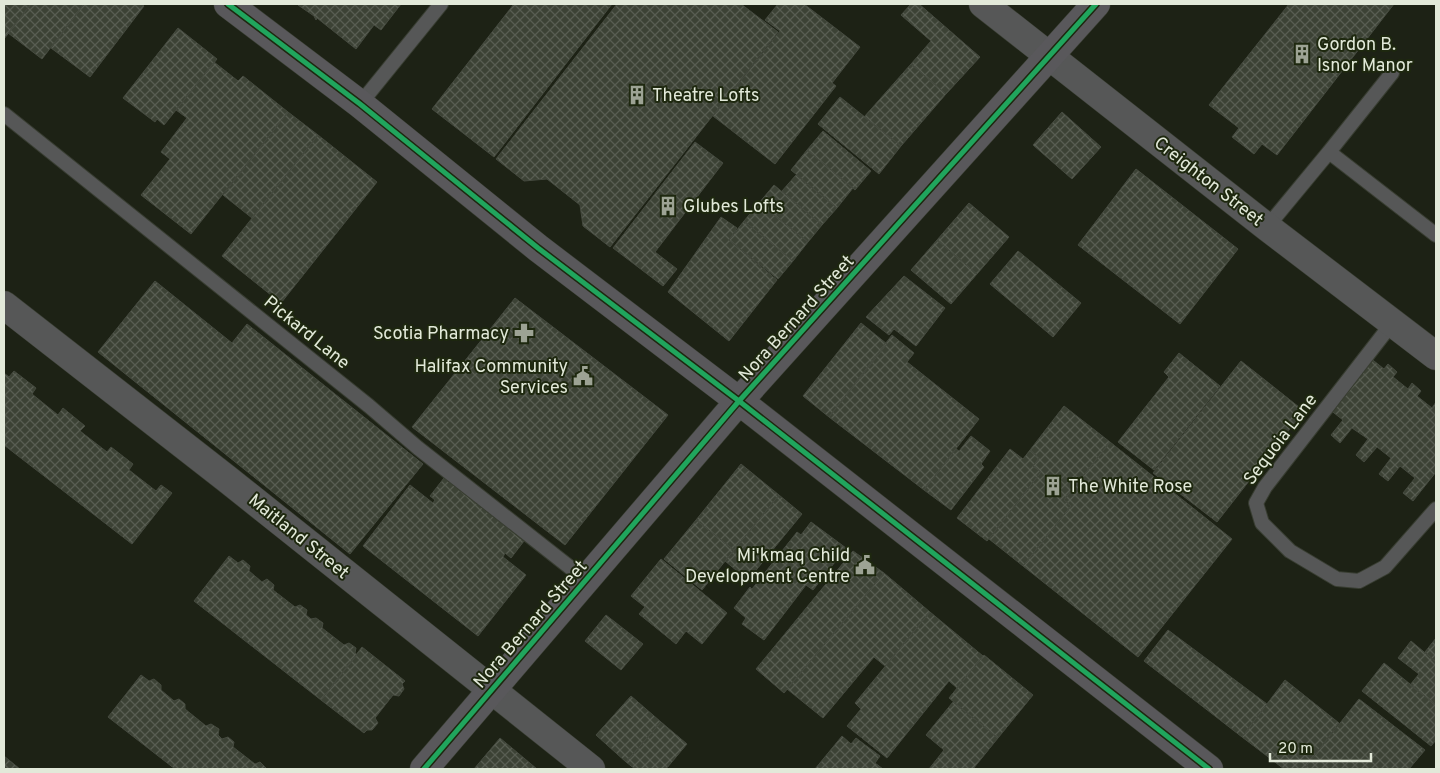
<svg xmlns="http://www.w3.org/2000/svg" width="1440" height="773" font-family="Overpass,sans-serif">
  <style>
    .building { fill: url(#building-cross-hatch); stroke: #454a3f }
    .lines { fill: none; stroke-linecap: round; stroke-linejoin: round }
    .lane-casing { stroke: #383d31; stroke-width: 16 }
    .street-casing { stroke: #383d31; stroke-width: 29 }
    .secondary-casing { stroke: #383d31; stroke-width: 29 }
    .lane { stroke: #565757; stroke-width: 14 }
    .street { stroke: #565757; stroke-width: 28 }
    .secondary { stroke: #59585b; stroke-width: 28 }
    .cycleway-casing { stroke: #1e280f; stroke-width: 8 }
    .cycleway { stroke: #20a55d; stroke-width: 5 }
    .labels { text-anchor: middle; stroke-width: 4; stroke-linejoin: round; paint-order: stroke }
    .poi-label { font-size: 18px; fill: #e2e9d9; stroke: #1e280f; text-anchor: start }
    .street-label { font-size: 18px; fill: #e2e9d9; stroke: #1e280f }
  </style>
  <defs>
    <pattern id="building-cross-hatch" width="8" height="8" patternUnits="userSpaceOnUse" patternTransform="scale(1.25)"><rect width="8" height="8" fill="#3c4235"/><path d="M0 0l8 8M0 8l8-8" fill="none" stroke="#585d52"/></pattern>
  </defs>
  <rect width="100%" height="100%" fill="#1d2215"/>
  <!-- building -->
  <path class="building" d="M 4,4 L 31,4 L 4,39 Z
    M 31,4 L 84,4 L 42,59 L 8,33 Z
    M 84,4 L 141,4 L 144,6 L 90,77 L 51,48 Z
    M 299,4 L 401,4 L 381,30 L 374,25 L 356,49 L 317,18 L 316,20 L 314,16 L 298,5 Z
    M 514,4 L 612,4 L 494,157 L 432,109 Z
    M 617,4 L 741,4 L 778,32 L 610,247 L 583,226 L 580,205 L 547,179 L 524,181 L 496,159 Z
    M 778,4 L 804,4 L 860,47 L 832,83 L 836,86 L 775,164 L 713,116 L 780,31 L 765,20 Z
    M 911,4 L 919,4 L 980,57 L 946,94 L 911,64 L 931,41 L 901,15 Z
    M 1289,4 L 1394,4 L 1277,155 L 1262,144 L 1254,154 L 1232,137 L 1239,128 L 1209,105 Z
    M 178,28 L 217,59 L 164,125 L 157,119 L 155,122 L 123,98 Z
    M 214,62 L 238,81 L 243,76 L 288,112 L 191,234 L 141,195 L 170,159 L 161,152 L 187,118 L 176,110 Z
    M 911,64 L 946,94 L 901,146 L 864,117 Z
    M 840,97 L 901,146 L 879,174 L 818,124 Z
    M 288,112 L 318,135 L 252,218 L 223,195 Z
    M 1062,112 L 1101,147 L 1072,179 L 1033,145 Z
    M 823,131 L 871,171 L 855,190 L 807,150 Z
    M 318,135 L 377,182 L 281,303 L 222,256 Z
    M 695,142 L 723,163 L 655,252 L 677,269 L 663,286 L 613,248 Z
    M 807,150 L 853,188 L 837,208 L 791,170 Z
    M 1136,169 L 1238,249 L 1180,324 L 1078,245 Z
    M 796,175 L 837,208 L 822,225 L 782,191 Z
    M 774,185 L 822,225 L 808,242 L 759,203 Z
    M 759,203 L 808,242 L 793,261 L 744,221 Z
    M 969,203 L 1009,237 L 977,274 L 937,240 Z
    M 721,217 L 737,228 L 729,240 L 777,280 L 729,341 L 668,292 Z
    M 744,221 L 793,261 L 778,279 L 729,240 Z
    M 937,240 L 977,274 L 951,304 L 911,270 Z
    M 1018,251 L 1081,303 L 1053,337 L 990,284 Z
    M 904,276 L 945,308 L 916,346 L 894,329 L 889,335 L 866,317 Z
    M 155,281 L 232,343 L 247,324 L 423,464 L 350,554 L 98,352 Z
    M 515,298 L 668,415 L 565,545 L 412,427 Z
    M 861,323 L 887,344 L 829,417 L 803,396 Z
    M 892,335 L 914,353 L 907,362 L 979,419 L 924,490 L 829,417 Z
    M 1179,353 L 1220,386 L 1154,470 L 1118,442 L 1169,377 L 1164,372 Z
    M 1369,357 L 1384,369 L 1388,364 L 1397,372 L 1393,377 L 1408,389 L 1412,383 L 1421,391 L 1417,396 L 1432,408 L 1436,402 L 1436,472 L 1413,501 L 1403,493 L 1415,478 L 1400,466 L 1388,481 L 1379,474 L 1391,458 L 1377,447 L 1364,462 L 1356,455 L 1368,439 L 1352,428 L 1340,443 L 1331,435 L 1343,420 L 1329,409 Z
    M 1241,361 L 1304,411 L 1217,522 L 1153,473 Z
    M 14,371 L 36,388 L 32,394 L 58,415 L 63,408 L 85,426 L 80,431 L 107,452 L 111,447 L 133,464 L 129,470 L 156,491 L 161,485 L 172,493 L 132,544 L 4,445 L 4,373 L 9,377 Z
    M 1064,406 L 1110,442 L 1064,500 L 1071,506 L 1023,566 L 989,539 L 1041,472 L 1033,466 L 1039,458 L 1030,450 Z
    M 971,436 L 990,451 L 981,464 L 984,467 L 951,510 L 924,490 L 956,449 L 959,451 Z
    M 1110,442 L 1232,539 L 1138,657 L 1023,566 L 1071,506 L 1064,500 Z
    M 1010,449 L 1023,459 L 1030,450 L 1039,458 L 1033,466 L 1041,472 L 987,541 L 957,518 Z
    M 741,464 L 779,495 L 734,550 L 696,520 Z
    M 444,478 L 524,541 L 511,558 L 505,553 L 503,557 L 526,575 L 478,636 L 363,546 L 410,485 L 433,503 L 435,500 L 430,496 Z
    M 779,495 L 802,514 L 748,580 L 725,561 Z
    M 696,520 L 734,550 L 702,590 L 664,559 Z
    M 811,522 L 846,548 L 813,590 L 806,585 L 764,640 L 742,624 L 746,618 L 734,608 L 750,587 L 752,589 L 797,532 L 801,535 Z
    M 853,551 L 884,573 L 784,693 L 756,669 Z
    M 229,556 L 238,563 L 243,560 L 250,566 L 249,571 L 262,582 L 267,579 L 274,585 L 273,590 L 295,607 L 300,605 L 307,610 L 306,615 L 311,619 L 316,618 L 323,623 L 322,628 L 344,645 L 349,643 L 356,648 L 355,653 L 357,655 L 321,700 L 194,601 Z
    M 661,559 L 727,613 L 702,644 L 686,631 L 676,644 L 639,614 L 645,607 L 631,596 Z
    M 884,573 L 930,612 L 885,666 L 874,657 L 823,718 L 787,689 Z
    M 930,612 L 983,656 L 957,688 L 949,681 L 887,758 L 847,726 L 861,709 L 855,703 Z
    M 606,615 L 643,644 L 621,670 L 585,641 Z
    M 1168,630 L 1267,704 L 1242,737 L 1144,661 Z
    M 1436,638 L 1436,662 L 1425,652 Z
    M 1411,641 L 1436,662 L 1436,705 L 1410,685 L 1419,674 L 1398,658 Z
    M 362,647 L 405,681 L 402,684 L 404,689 L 399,696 L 393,695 L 375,718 L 378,723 L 372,730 L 367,730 L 364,733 L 321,700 Z
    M 984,655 L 1033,695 L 998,738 L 949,698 Z
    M 1384,663 L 1436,705 L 1436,740 L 1431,746 L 1362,691 Z
    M 141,675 L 149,681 L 154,679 L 161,685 L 161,690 L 174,701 L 179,699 L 185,704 L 185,709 L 206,726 L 211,724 L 219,729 L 218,735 L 222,739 L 228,737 L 234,742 L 233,747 L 255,764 L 260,762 L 267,769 L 175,769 L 108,717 Z
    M 1285,680 L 1339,723 L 1304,769 L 1284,769 L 1242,737 Z
    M 631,696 L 661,722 L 626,762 L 596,735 Z
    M 1359,699 L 1425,750 L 1409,769 L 1304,769 Z
    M 953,702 L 998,738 L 973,769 L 929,769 L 944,750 L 926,735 Z
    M 661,722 L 687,744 L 666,769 L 635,769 L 626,762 Z
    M 842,736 L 851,744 L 856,738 L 880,756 L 875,763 L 883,769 L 815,769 Z
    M 500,738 L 537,769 L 474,769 Z
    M 4,756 L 20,769 L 4,769 Z"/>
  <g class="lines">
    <defs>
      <path id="lane" d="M 360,104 L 441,4
        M 4,114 L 369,406 L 418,448 L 586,580
        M 1329,152 L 1392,73
        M 1267,227 L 1329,152 L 1436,235
        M 1393,322 L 1265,487 L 1256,503 L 1262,523 L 1290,551 L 1337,579 L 1359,581 L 1385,567 L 1436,509"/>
      <path id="street" d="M 983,4 L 1267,227 L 1436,356
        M 4,305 L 227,479 L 591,769"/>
      <path id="secondary" d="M 228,4 L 360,104 L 538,248 L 739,401 L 1209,769
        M 424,769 L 739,401 L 1096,4"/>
    </defs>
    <!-- lane casing -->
    <use href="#lane" class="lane-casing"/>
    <!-- street casing -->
    <use href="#street" class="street-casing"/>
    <!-- secondary casing -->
    <use href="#secondary" class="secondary-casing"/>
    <!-- lane -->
    <use href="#lane" class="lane"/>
    <!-- street -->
    <use href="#street" class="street"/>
    <!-- secondary -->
    <use href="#secondary" class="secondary"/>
    <defs>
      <path id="cycleway" d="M 228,4 L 360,104 L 538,248 L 739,401 L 1209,769
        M 424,769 L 739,401 L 1096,4"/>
    </defs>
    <!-- cycleway casing -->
    <use href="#cycleway" class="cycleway-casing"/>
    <!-- cycleway -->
    <use href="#cycleway" class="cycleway"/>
  </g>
  <!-- icons -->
  <defs>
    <symbol id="building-bare" viewBox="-9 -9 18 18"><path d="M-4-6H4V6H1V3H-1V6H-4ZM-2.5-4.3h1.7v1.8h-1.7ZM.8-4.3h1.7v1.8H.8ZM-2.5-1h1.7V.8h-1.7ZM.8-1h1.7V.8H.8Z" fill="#9da394" stroke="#1e280f" stroke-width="2.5" paint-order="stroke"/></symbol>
    <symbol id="pharmacy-bare" viewBox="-9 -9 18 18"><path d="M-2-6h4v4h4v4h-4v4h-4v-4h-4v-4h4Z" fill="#9da394" stroke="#1e280f" stroke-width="2.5" paint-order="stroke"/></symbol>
    <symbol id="civic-bare" viewBox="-9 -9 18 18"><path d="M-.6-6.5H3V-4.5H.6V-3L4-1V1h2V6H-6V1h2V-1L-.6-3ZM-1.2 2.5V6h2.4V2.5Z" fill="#9da394" stroke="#1e280f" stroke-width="2.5" paint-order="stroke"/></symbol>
  </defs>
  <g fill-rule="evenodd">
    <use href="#building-bare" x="1288" y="40" width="28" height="28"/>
    <use href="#building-bare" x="623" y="81" width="28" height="28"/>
    <use href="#building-bare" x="654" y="192" width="28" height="28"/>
    <use href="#pharmacy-bare" x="510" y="319" width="28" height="28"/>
    <use href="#civic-bare" x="569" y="362" width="28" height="28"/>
    <use href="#building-bare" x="1039" y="472" width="28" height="28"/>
    <use href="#civic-bare" x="851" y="551" width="28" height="28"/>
  </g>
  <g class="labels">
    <!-- poi labels -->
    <g class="poi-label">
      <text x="1317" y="50">Gordon B.<tspan x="1317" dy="21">Isnor Manor</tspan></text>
      <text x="652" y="101">Theatre Lofts</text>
      <text x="683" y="212">Glubes Lofts</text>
      <text x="509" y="339" text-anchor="end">Scotia Pharmacy</text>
      <text x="568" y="372" text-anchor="end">Halifax Community<tspan x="568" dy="21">Services</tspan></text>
      <text x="1068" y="492">The White Rose</text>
      <text x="850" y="561" text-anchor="end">Mi'kmaq Child<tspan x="850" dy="21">Development Centre</tspan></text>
    </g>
    <!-- street labels -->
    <g class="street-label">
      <text transform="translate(1209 181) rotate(38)" y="6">Creighton Street</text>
      <text transform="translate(796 318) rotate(-48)" y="6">Nora Bernard Street</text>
      <text transform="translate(307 332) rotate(39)" y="6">Pickard Lane</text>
      <text transform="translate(1280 439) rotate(-53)" y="6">Sequoia Lane</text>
      <text transform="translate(299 536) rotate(39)" y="6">Maitland Street</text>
      <text transform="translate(530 624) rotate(-49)" y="6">Nora Bernard Street</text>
    </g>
  </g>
  <!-- border -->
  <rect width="1440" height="773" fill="none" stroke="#e2e9d9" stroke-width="10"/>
  <!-- scale -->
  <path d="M1270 753v8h101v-8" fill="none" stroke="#e2e9d9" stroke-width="2.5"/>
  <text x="1278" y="753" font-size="15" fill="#e2e9d9" stroke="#1e280f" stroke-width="4" paint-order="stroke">20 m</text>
</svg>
